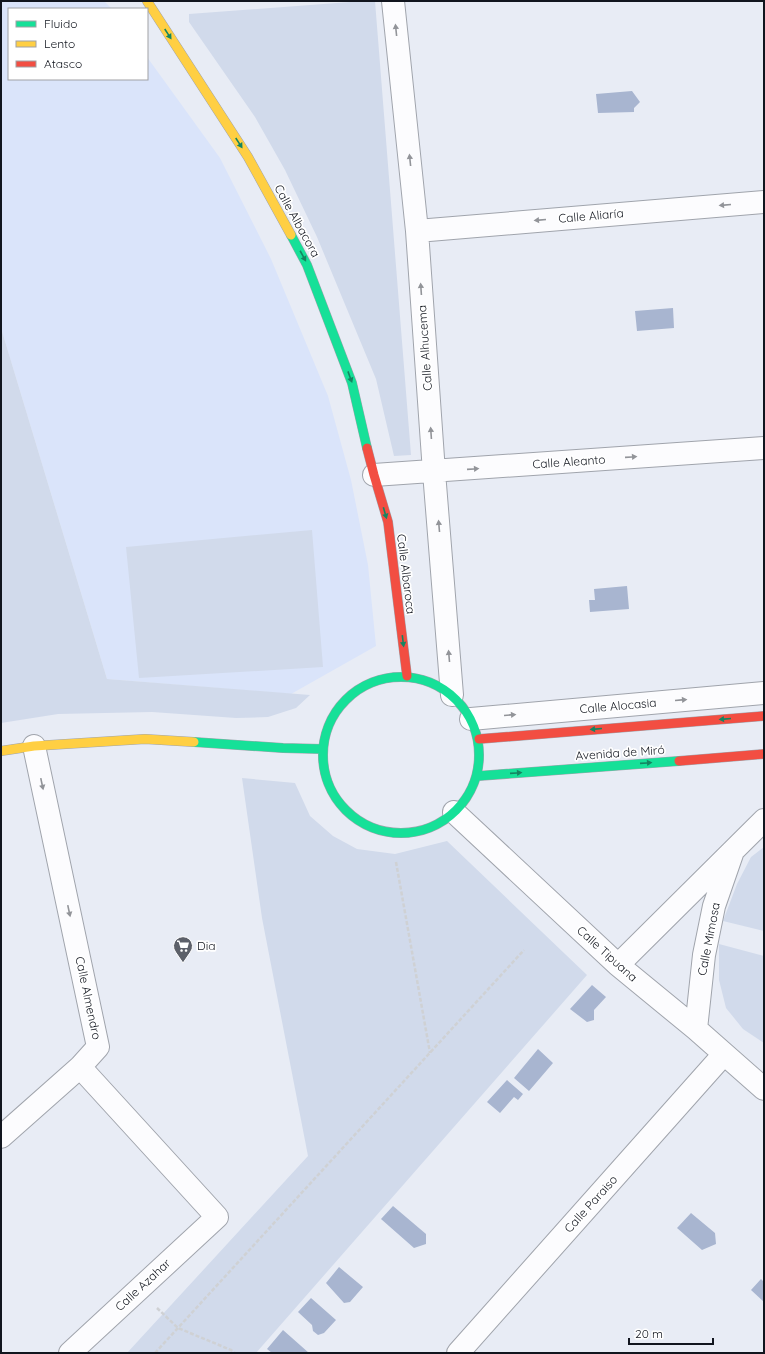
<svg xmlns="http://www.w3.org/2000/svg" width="765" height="1354" font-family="Quicksand,sans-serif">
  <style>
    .built { fill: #dae4fa }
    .green { fill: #d1daeb }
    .water { fill: #a8b5d0 }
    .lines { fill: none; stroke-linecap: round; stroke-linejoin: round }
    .street-casing { stroke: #a0a4ac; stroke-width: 24 }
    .fast-casing { stroke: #a0a4ac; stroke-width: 10 }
    .slow-casing { stroke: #a0a4ac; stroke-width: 10 }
    .jam-casing { stroke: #a0a4ac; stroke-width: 10 }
    .path { stroke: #cfd1d4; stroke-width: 2.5; stroke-dasharray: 4 2; stroke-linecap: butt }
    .street { stroke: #fcfcfe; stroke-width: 22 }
    .fast { stroke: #16e098; stroke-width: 9 }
    .slow { stroke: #ffcf43; stroke-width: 9 }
    .jam { stroke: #f24e42; stroke-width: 9 }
    .oneway { fill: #929499 }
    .oneway2 { fill: #148561 }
    .labels { text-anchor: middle; stroke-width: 3.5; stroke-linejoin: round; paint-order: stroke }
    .street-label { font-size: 12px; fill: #11151e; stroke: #fff }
    .poi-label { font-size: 12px; fill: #11151e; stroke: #fff; text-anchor: start }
  </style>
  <rect width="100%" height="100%" fill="#e8ecf5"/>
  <!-- built -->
  <path class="built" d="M 1,1 L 104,1 L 112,9 L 9,9 L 9,79 L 147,79 L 147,57 L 220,158 L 271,259 L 328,396 L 351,480 L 368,565 L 376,646 L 291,694 L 107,679 L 1,328 Z"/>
  <!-- green -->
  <path class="green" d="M 363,1 L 375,1 L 411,455 L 394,456 L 376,379 L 317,237 L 285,170 L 255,117 L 189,22 L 189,14 Z
    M 1,328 L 107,679 L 310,695 L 296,708 L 268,717 L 236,718 L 152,712 L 58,714 L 1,723 Z
    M 312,530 L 323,667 L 139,678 L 126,547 Z
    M 242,778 L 295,783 L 310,816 L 333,836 L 357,849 L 395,854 L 447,841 L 587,975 L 256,1353 L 127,1353 L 308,1156 L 262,918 Z
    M 764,847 L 764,931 L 723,921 L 737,884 L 751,857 Z
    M 719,944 L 764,956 L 764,1043 L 743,1029 L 726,1008 L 719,980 Z"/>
  <!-- water -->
  <path class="water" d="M 632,91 L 640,102 L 634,108 L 634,112 L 598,113 L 596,94 Z
    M 673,308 L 674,328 L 637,331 L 635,311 Z
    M 627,586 L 629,609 L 590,612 L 589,600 L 595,600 L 594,589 Z
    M 592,985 L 606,997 L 594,1010 L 594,1020 L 587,1022 L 570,1009 Z
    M 538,1049 L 553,1063 L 529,1091 L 514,1078 Z
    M 507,1080 L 523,1094 L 518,1100 L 514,1097 L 500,1113 L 487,1102 Z
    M 393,1206 L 426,1234 L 426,1244 L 414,1248 L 381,1219 Z
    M 691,1213 L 715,1233 L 716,1244 L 702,1250 L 677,1228 Z
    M 339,1267 L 363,1287 L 350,1302 L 344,1303 L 326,1283 Z
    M 761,1279 L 764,1282 L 764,1302 L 751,1290 Z
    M 311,1298 L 336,1320 L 324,1333 L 318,1335 L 313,1331 L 312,1325 L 298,1312 Z
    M 283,1330 L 309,1353 L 272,1353 L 267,1349 Z"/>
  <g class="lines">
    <defs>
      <path id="street" d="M 393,1 L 417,231 L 434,472 L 452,695
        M 417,231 L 764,202
        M 374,475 L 764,448
        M 471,719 L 764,693
        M 454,812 L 618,965 L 696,1029 L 764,1089
        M 618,965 L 764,820
        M 696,1029 L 704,955 L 714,906 L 732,854
        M 1,1137 L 80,1067 L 98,1047 L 34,746
        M 70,1353 L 217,1217 L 80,1067
        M 458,1353 L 724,1054"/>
      <path id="fast" d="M 291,235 L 307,265 L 352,383 L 367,448
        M323 755a78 78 0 1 1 156 0a78 78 0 1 1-156 0Z
        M 194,742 L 283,748 L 322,749
        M 478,776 L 679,761"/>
      <path id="slow" d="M 147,1 L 248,157 L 291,235
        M 1,751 L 34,746 L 145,739 L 194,742"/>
      <path id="jam" d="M 367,448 L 374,475 L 388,522 L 407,676
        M 479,739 L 764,716
        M 679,761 L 764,754"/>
    </defs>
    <!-- street casing -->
    <use href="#street" class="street-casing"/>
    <!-- fast casing -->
    <use href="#fast" class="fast-casing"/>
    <!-- slow casing -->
    <use href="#slow" class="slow-casing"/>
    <!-- jam casing -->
    <use href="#jam" class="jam-casing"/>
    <!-- path -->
    <path class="path" d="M 396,862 L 430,1053
      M 157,1308 L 178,1328 L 231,1350 L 235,1353
      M 155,1353 L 524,950"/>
    <!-- street -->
    <use href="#street" class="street"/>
    <!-- fast -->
    <use href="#fast" class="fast"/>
    <!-- slow -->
    <use href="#slow" class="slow"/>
    <!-- jam -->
    <use href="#jam" class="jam"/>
  </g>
  <!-- one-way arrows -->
  <defs><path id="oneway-solid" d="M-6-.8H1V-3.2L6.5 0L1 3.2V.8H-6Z"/></defs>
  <g class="oneway">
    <use href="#oneway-solid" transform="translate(396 30) rotate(-96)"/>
    <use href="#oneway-solid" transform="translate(410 160) rotate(-96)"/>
    <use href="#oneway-solid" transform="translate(725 205) rotate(175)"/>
    <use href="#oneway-solid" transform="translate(540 220) rotate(175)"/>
    <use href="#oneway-solid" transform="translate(421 289) rotate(-94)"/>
    <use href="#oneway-solid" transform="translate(431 433) rotate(-94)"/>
    <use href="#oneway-solid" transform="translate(631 457) rotate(-4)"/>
    <use href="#oneway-solid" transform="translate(473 469) rotate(-4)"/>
    <use href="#oneway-solid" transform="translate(439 526) rotate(-95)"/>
    <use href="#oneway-solid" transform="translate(449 656) rotate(-95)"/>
    <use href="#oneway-solid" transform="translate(681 700) rotate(-5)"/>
    <use href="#oneway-solid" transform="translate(510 715) rotate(-5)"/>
    <use href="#oneway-solid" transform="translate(42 784) rotate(78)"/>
    <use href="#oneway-solid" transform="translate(69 911) rotate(78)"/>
  </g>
  <g class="oneway2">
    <use href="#oneway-solid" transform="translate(168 34) rotate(57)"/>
    <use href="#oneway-solid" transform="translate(239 143) rotate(57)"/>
    <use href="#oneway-solid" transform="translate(303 256) rotate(61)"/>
    <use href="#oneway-solid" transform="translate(350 377) rotate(70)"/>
    <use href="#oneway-solid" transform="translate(385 513) rotate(74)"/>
    <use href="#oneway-solid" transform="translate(403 641) rotate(83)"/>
    <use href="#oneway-solid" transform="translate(725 719) rotate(175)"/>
    <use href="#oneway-solid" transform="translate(596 729) rotate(175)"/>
    <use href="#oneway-solid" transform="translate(646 763) rotate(-4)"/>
    <use href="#oneway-solid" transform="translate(516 773) rotate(-4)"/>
  </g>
  <!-- icons -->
  <defs>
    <symbol id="supermarket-pin" viewBox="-11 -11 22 30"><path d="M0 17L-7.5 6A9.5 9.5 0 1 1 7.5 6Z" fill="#5c6069" stroke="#fff"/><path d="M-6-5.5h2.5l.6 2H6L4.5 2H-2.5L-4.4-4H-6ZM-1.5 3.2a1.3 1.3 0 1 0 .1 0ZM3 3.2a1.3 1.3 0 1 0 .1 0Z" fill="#fff"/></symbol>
  </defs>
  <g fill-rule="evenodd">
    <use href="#supermarket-pin" x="172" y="935" width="22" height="30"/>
  </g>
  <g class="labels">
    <!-- street labels -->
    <g class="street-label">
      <text transform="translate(591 216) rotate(-5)" y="4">Calle Aliaría</text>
      <text transform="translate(297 221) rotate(61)" y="4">Calle Albacora</text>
      <text transform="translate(425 348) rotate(-94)" y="4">Calle Alhucema</text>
      <text transform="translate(569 462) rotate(-4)" y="4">Calle Aleanto</text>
      <text transform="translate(406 574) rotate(83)" y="4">Calle Albaroca</text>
      <text transform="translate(618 706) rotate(-5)" y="4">Calle Alocasia</text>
      <text transform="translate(620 753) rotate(-4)" y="4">Avenida de Miró</text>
      <text transform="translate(709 939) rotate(-79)" y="4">Calle Mimosa</text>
      <text transform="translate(607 954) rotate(42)" y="4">Calle Tipuana</text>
      <text transform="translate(88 998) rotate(78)" y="4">Calle Almendro</text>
      <text transform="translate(591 1204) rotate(-48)" y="4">Calle Paraiso</text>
      <text transform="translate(143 1285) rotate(-43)" y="4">Calle Azahar</text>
    </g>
    <!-- poi labels -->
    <g class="poi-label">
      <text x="197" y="950">Dia</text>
    </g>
  </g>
  <!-- border -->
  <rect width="765" height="1354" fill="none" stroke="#11151e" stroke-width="4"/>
  <!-- legend -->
  <rect x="8" y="8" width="140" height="72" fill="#ffffff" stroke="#a0a1a5"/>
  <rect x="16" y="21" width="20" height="6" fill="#16e098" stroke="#a0a1a5"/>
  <text x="44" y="28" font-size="12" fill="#11151e">Fluido</text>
  <rect x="16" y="41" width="20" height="6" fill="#ffcf43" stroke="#a0a1a5"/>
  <text x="44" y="48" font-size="12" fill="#11151e">Lento</text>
  <rect x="16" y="61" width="20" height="6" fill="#f24e42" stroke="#a0a1a5"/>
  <text x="44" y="68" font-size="12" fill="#11151e">Atasco</text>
  <!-- scale -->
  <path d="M629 1338v6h84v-6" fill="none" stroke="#11151e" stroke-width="2"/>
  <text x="635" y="1338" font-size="12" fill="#11151e" stroke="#ffffff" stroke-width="3" paint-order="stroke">20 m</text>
</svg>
